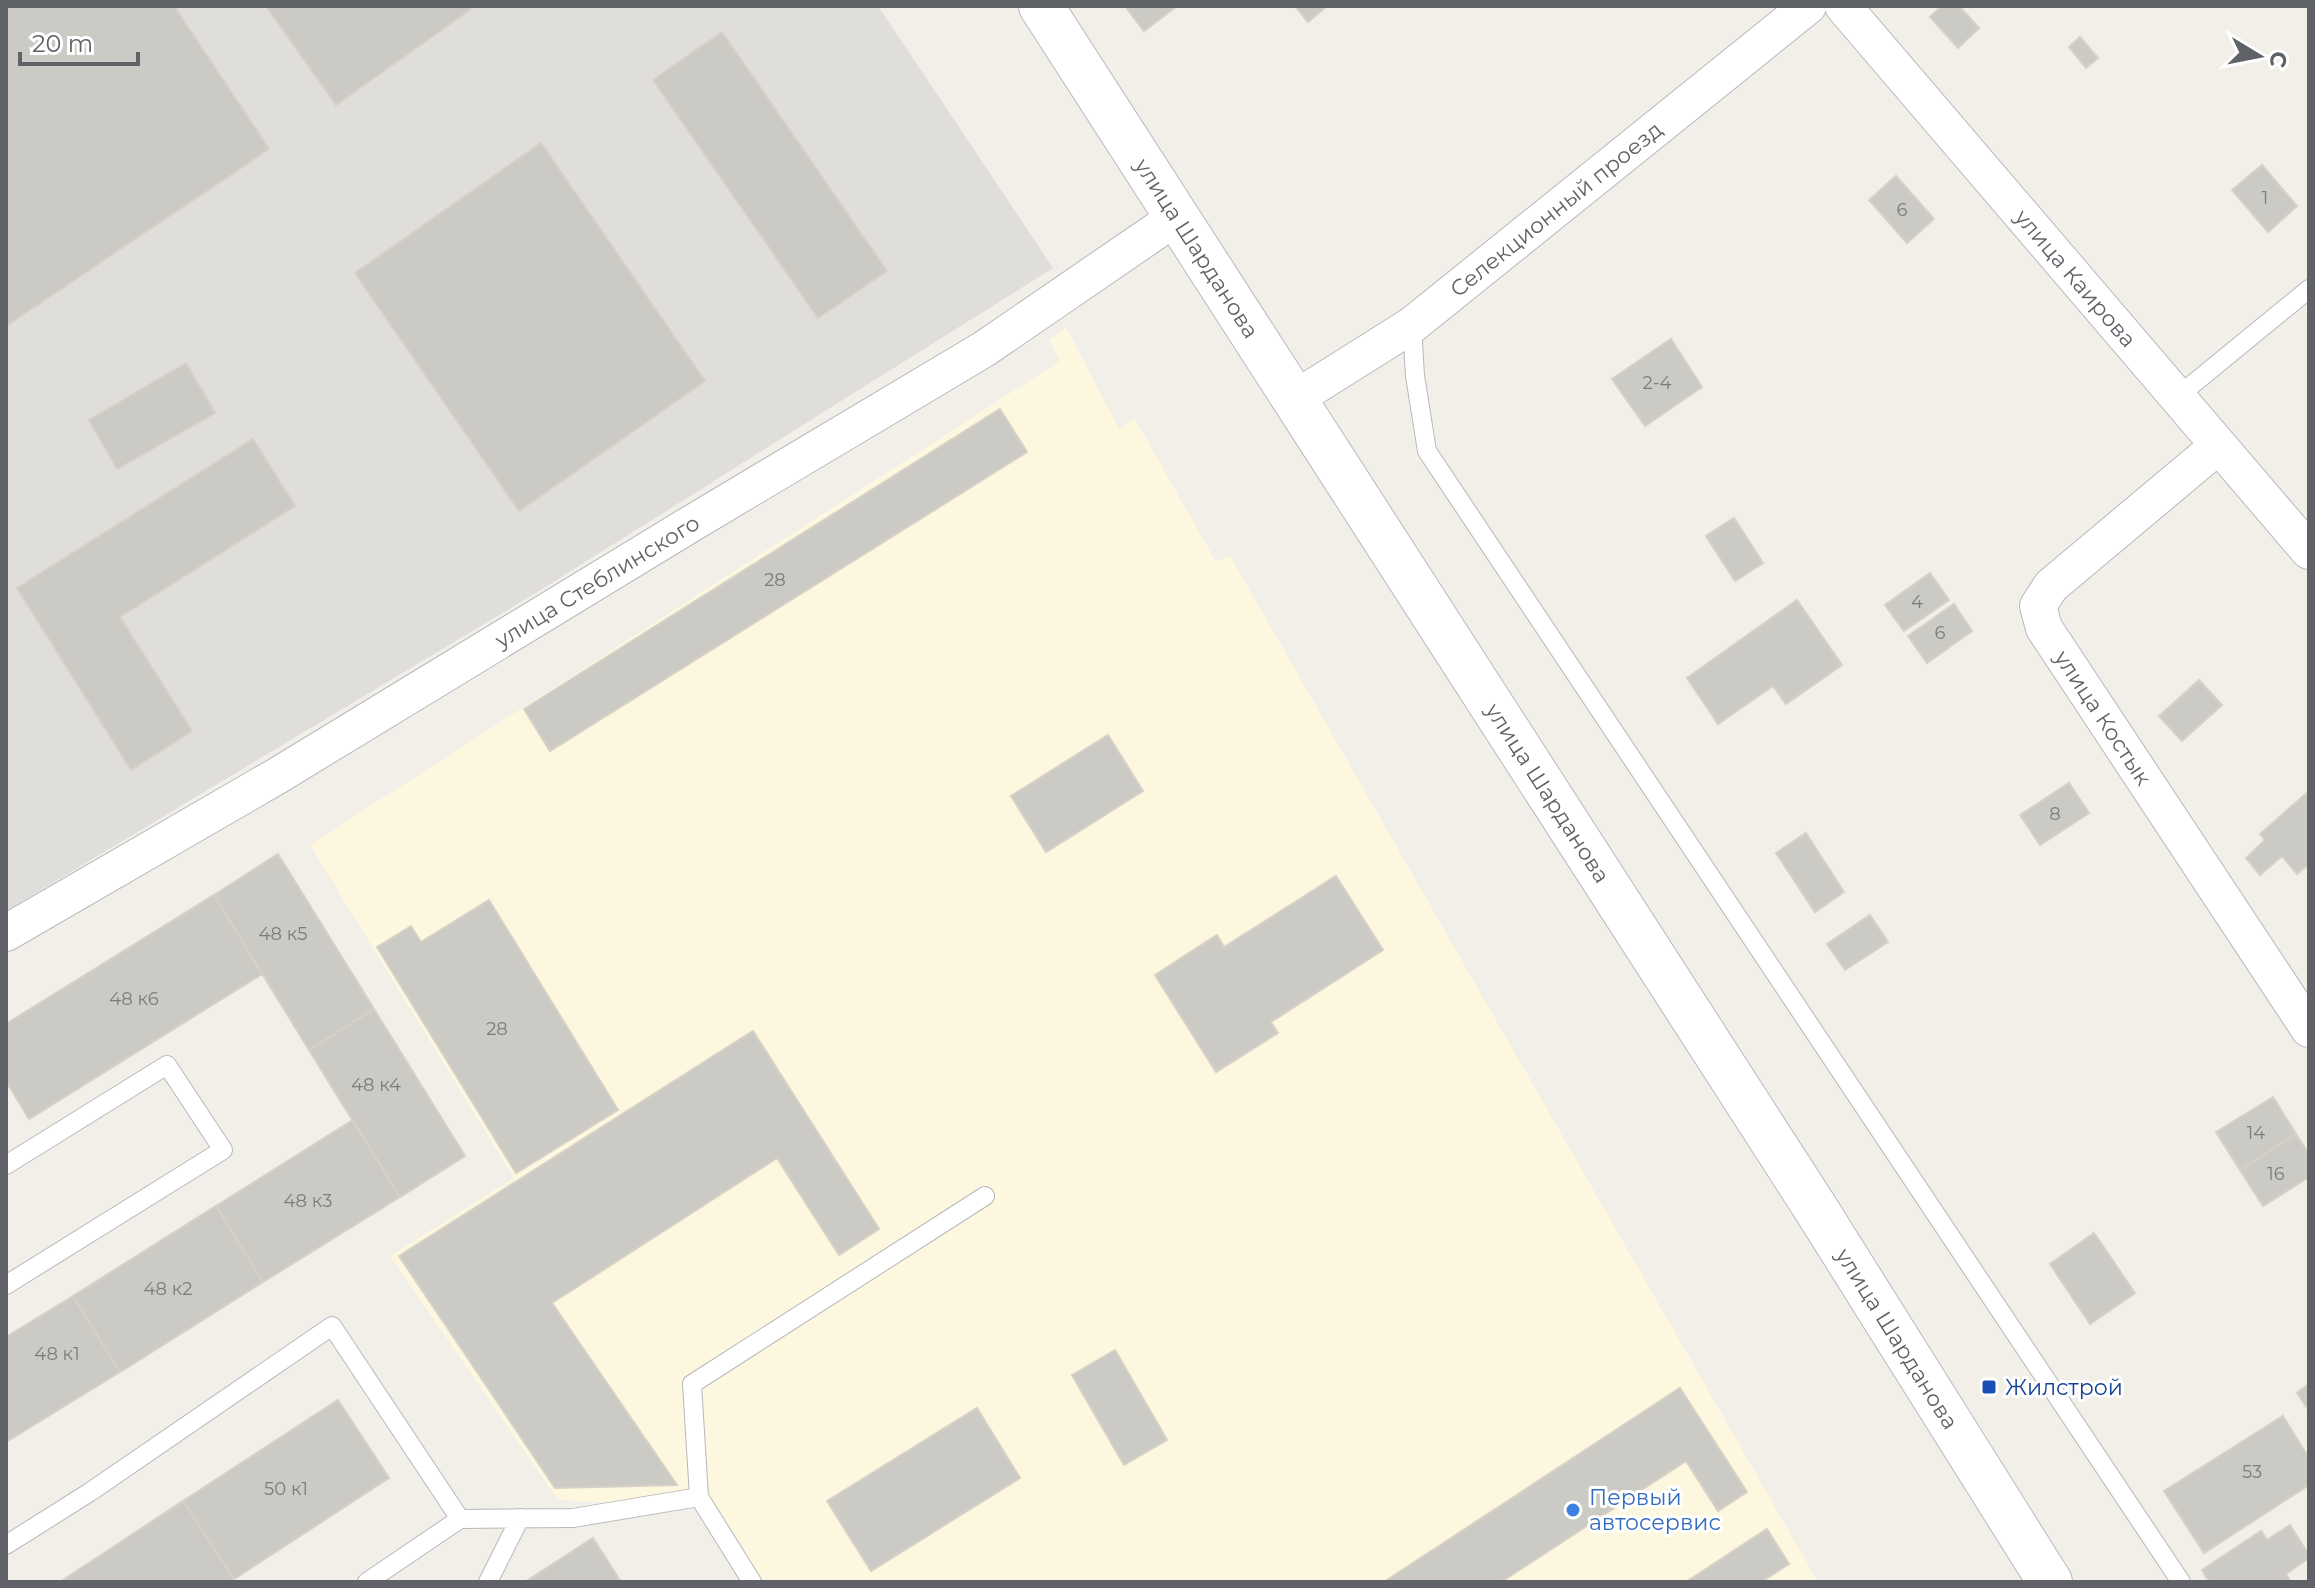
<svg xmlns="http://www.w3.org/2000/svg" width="2315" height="1588" font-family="Montserrat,sans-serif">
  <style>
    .commercial { fill: #fef7e0 }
    .industrial { fill: #e0deda }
    .building { fill: #cccac5; stroke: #d6d1c6; stroke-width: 2 }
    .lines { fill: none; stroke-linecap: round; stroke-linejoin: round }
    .lane-casing { stroke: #b5b8bc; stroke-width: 20 }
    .street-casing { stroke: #b5b8bc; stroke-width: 38 }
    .secondary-casing { stroke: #b6babf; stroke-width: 46 }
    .lane { stroke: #fff; stroke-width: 18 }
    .street { stroke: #fff; stroke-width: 36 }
    .secondary { stroke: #fff; stroke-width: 44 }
    .transit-dot { fill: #1a4fb4; stroke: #fff; stroke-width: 3 }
    .shop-dot { fill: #3f7fe0; stroke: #fff; stroke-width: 3 }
    .labels { text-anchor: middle; stroke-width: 6; stroke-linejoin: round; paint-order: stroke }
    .number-label { font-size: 18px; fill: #7a7d7f }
    .street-label { font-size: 22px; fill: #5f6368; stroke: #fff }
    .transit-label { font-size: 22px; fill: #164399; stroke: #fff; text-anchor: start }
    .shop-label { font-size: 22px; fill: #366cbe; stroke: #fff; text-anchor: start }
  </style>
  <rect width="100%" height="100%" fill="#f1efe8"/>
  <!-- commercial -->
  <path class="commercial" d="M 1066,327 L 1119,429 L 1135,419 L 1216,562 L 1230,556 L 1818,1582 L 764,1582 L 717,1508 L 558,1500 L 390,1256 L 514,1178 L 310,845 L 1060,361 L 1049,340 Z"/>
  <!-- industrial -->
  <path class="industrial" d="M 6,6 L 878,6 L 1053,268 L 534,594 L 6,911 Z"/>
  <!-- building -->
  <path class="building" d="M 6,6 L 174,6 L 269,149 L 6,326 Z
    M 266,6 L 475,6 L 336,105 Z
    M 1125,6 L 1177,6 L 1144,31 Z
    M 1295,6 L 1327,6 L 1308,22 Z
    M 1942,6 L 1959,6 L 1979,28 L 1958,48 L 1930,17 Z
    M 722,32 L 887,271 L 818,318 L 653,80 Z
    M 2080,37 L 2098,58 L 2086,68 L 2069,47 Z
    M 541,143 L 705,381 L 519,511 L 355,273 Z
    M 2262,165 L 2297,206 L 2268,232 L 2232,190 Z
    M 1896,176 L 1934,219 L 1907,243 L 1869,200 Z
    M 1671,339 L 1702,387 L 1645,426 L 1612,379 Z
    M 186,363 L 215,413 L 117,469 L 89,420 Z
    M 1000,409 L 1027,452 L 550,751 L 524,709 Z
    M 253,439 L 295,506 L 120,617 L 192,731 L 131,770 L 17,588 Z
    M 1734,518 L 1763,563 L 1735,581 L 1706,536 Z
    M 1930,573 L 1949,600 L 1904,631 L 1885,605 Z
    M 1797,600 L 1842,665 L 1786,704 L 1773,686 L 1718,724 L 1687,678 Z
    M 1954,604 L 1972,631 L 1927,663 L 1908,636 Z
    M 2199,680 L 2222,705 L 2182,741 L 2159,716 Z
    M 1108,735 L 1143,791 L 1046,852 L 1011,796 Z
    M 2069,783 L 2089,813 L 2040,845 L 2020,815 Z
    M 2309,791 L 2309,864 L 2297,874 L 2282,856 L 2260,875 L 2246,858 L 2265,840 L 2260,834 Z
    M 1806,833 L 1844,892 L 1815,912 L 1776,853 Z
    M 278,854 L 374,1009 L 309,1050 L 214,895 Z
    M 1336,876 L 1383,950 L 1271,1022 L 1278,1033 L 1216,1072 L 1155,975 L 1217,935 L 1224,947 Z
    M 214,895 L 262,974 L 29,1119 L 6,1081 L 6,1024 Z
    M 489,900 L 618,1110 L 516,1173 L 377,947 L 411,926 L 421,942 Z
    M 1870,915 L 1888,942 L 1845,970 L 1827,944 Z
    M 374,1009 L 465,1156 L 400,1197 L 309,1050 Z
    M 753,1031 L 879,1229 L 839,1255 L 777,1158 L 552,1303 L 677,1485 L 555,1488 L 399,1256 Z
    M 2273,1097 L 2296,1134 L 2240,1170 L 2216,1132 Z
    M 353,1120 L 400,1197 L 263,1282 L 216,1206 Z
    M 2296,1134 L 2309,1154 L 2309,1177 L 2263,1206 L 2240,1170 Z
    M 216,1206 L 263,1282 L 120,1372 L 73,1296 Z
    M 2094,1233 L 2135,1293 L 2090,1324 L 2050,1264 Z
    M 73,1296 L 120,1372 L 6,1442 L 6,1337 Z
    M 1115,1350 L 1167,1440 L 1124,1465 L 1072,1375 Z
    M 2309,1384 L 2309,1411 L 2297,1393 Z
    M 1680,1388 L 1747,1492 L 1718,1511 L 1686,1461 L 1501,1582 L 1384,1582 Z
    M 338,1400 L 389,1478 L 234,1579 L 183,1501 Z
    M 977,1408 L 1020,1478 L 871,1571 L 827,1501 Z
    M 2283,1416 L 2309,1458 L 2309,1485 L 2204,1553 L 2164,1491 Z
    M 183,1501 L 234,1579 L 230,1582 L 60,1582 Z
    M 2290,1525 L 2309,1555 L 2309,1558 L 2286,1574 L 2291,1582 L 2209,1582 L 2202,1570 L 2261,1531 L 2267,1540 Z
    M 1767,1529 L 1789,1564 L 1761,1582 L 1686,1582 Z
    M 593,1538 L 621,1582 L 525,1582 Z"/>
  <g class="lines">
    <defs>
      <path id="lane" d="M 1412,325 L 1415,376 L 1427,451 L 2181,1582
        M 2177,397 L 2309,289
        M 6,1165 L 167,1065 L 223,1150 L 6,1285
        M 699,1497 L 692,1384 L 985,1196
        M 460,1519 L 573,1518 L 699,1497 L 752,1582
        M 6,1545 L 90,1492 L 332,1326 L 460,1519 L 367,1582
        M 488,1582 L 520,1518"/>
      <g id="street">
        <path id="s1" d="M 1843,6 L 2309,551"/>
        <path id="s2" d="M 1296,398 L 1412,325 L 1808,6"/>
        <path id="s3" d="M 2218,446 L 2051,586 L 2038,606 L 2044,628 L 2309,1029"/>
        <path id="s4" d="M 6,933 L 277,776 L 694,522 L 984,349 L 1178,216"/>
      </g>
      <g id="secondary">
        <path id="s5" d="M 1041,6 L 1816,1209 L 2050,1582"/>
      </g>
    </defs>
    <!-- lane casing -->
    <use href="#lane" class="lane-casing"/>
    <!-- street casing -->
    <use href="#street" class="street-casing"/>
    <!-- secondary casing -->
    <use href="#secondary" class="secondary-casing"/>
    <!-- lane -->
    <use href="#lane" class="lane"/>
    <!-- street -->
    <use href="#street" class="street"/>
    <!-- secondary -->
    <use href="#secondary" class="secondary"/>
  </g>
  <!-- markers -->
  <rect class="transit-dot" x="1981" y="1379" width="16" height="16" rx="4"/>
  <circle class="shop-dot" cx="1573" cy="1510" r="8"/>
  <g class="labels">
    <!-- number labels -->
    <g class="number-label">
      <text x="2265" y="204">1</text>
      <text x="1902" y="216">6</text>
      <text x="1657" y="389">2-4</text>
      <text x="775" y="586">28</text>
      <text x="1917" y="608">4</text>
      <text x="1940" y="639">6</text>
      <text x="2055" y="820">8</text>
      <text x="283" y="940">48 к5</text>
      <text x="134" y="1005">48 к6</text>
      <text x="497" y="1035">28</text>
      <text x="376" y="1091">48 к4</text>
      <text x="2256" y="1139">14</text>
      <text x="2276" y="1180">16</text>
      <text x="308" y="1207">48 к3</text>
      <text x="168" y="1295">48 к2</text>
      <text x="57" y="1360">48 к1</text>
      <text x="2252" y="1478">53</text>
      <text x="286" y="1495">50 к1</text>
    </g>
    <!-- street labels -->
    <g class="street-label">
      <text dy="8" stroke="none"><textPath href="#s2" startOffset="322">Селекционный проезд</textPath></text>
      <text dy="8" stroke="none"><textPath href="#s5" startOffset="288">улица Шарданова</textPath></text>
      <text dy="8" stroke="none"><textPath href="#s1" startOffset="358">улица Каирова</textPath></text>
      <text dy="8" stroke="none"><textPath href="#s4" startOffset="688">улица Стеблинского</textPath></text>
      <text dy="8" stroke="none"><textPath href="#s3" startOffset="372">улица Костык</textPath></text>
      <text dy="8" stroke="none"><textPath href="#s5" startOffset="936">улица Шарданова</textPath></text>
      <text dy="8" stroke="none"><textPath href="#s5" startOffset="1584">улица Шарданова</textPath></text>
    </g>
    <!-- transit labels -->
    <g class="transit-label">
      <text x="2005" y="1395">Жилстрой</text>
    </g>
    <!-- shop labels -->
    <g class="shop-label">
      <text x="1589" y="1505">Первый<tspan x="1589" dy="25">автосервис</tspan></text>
    </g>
  </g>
  <!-- border -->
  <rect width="2315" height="1588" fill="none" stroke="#5f6368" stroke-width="16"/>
  <!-- north arrow -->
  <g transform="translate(2259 56) rotate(100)" stroke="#ffffff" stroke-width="6" paint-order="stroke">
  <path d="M0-6L14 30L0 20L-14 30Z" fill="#5f6368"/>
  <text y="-12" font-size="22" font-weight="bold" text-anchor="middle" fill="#5f6368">С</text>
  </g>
  <!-- scale -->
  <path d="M20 52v12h118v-12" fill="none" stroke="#5f6368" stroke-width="4"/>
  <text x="32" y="52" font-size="24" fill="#5f6368" stroke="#ffffff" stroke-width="6" paint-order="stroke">20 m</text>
</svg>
